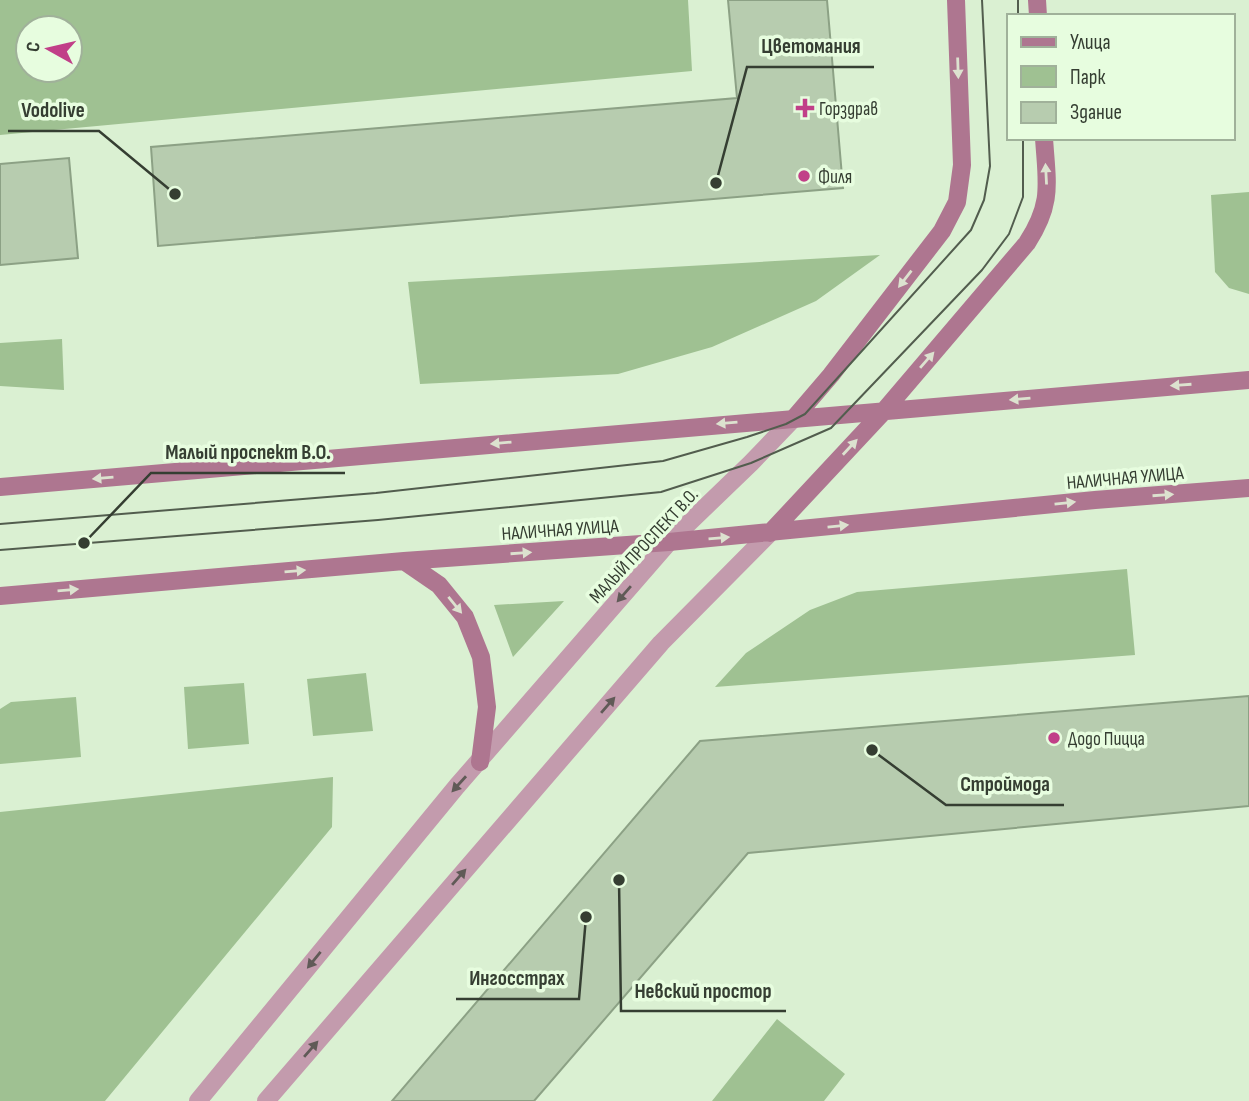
<svg xmlns="http://www.w3.org/2000/svg" width="1249" height="1101" font-family="'Sofia Sans Condensed',sans-serif">
  <style>
    .green { fill: #9fc192; fill-rule: evenodd }
    .building { fill: #b7ccaf; stroke: #8ca185; stroke-width: 2 }
    .lines { fill: none; stroke-linecap: round; stroke-linejoin: round }
    .tertiary { stroke: #c39bad; stroke-width: 18 }
    .secondary { stroke: #ae7690; stroke-width: 18 }
    .tram { stroke: #525d4e; stroke-width: 2 }
    .oneway { fill: #dce2cf }
    .oneway2 { fill: #605a57 }
    .poi-dot { fill: #c13f88; stroke: #e7fddf; stroke-width: 2.5 }
    .labels { text-anchor: middle; stroke-width: 7; stroke-linejoin: round; paint-order: stroke }
    .poi-label { font-size: 19px; fill: #353e32; stroke: #e7fddf; text-anchor: start }
    .street-label { font-size: 19px; fill: #353e32; stroke: #e7fddf }
    .leader { fill: none; stroke: #353e32; stroke-width: 2.5 }
    .callout-dot { fill: #353e32; stroke: #e7fddf; stroke-width: 2.5 }
    .callout-label { font-size: 21px; text-anchor: middle; font-weight: bold; fill: #353e32; stroke: #e7fddf; stroke-width: 7; stroke-linejoin: round; paint-order: stroke }
  </style>
  <rect width="100%" height="100%" fill="#daf0d2"/>
  <!-- green -->
  <path class="green" d="M 0,0 L 688,0 L 692,71 L 0,135 ZM 28,28 L 70,28 L 70,70 L 28,70 Z
    M 1249,192 L 1249,294 L 1229,288 L 1215,272 L 1211,195 Z
    M 880,255 L 816,301 L 712,347 L 618,374 L 420,384 L 408,282 Z
    M 62,339 L 64,390 L 0,386 L 0,343 Z
    M 1127,569 L 1135,655 L 715,687 L 746,653 L 810,610 L 857,592 Z
    M 564,601 L 513,657 L 494,605 Z
    M 366,673 L 373,731 L 313,736 L 307,679 Z
    M 244,683 L 249,744 L 188,749 L 184,687 Z
    M 76,697 L 81,757 L 0,764 L 0,709 L 11,702 Z
    M 333,777 L 332,827 L 105,1101 L 0,1101 L 0,812 Z
    M 777,1019 L 845,1074 L 824,1101 L 712,1101 Z"/>
  <!-- building -->
  <path class="building" d="M 728,0 L 827,0 L 843,188 L 158,246 L 151,147 L 737,98 Z
    M 69,158 L 78,258 L 0,265 L 0,164 Z
    M 1249,696 L 1249,806 L 748,853 L 534,1101 L 392,1101 L 700,741 Z"/>
  <g class="lines">
    <!-- tertiary -->
    <path class="tertiary" d="M 198,1101 L 457,786 L 669,542 L 751,463 L 795,417
      M 266,1101 L 661,643 L 770,533"/>
    <!-- secondary -->
    <path class="secondary" d="M 1037,0 L 1038,16
      M 795,417 L 831,375 L 942,231 L 957,202 L 962,165 L 956,0
      M 0,487 L 1249,380
      M 770,533 L 883,412 L 1027,243 C 1053,203 1047,184 1044,138
      M 404,561 L 439,585 L 465,617 L 481,657 L 487,707 L 480,762
      M 0,596 L 404,561 L 669,542 L 1095,500 L 1249,488"/>
    <!-- tram -->
    <path class="tram" d="M 1018,0 L 1018,16
      M 0,524 L 376,493 L 663,461 L 747,437 L 786,424 L 805,414 L 971,230 L 984,200 L 990,166 L 982,0
      M 0,550 L 378,520 L 661,492 L 751,463 L 831,428 L 982,270 L 1009,234 L 1023,197 L 1023,138"/>
  </g>
  <!-- one-way arrows -->
  <defs><path id="oneway-solid" d="M-6-.8H1V-3.2L6.5 0L1 3.2V.8H-6Z" transform="scale(1.75)"/></defs>
  <g class="oneway">
    <use href="#oneway-solid" transform="translate(958 68) rotate(88)"/>
    <use href="#oneway-solid" transform="translate(1046 174) rotate(-93)"/>
    <use href="#oneway-solid" transform="translate(905 279) rotate(128)"/>
    <use href="#oneway-solid" transform="translate(927 360) rotate(-49)"/>
    <use href="#oneway-solid" transform="translate(1181 385) rotate(176)"/>
    <use href="#oneway-solid" transform="translate(1020 399) rotate(175)"/>
    <use href="#oneway-solid" transform="translate(727 423) rotate(175)"/>
    <use href="#oneway-solid" transform="translate(501 443) rotate(175)"/>
    <use href="#oneway-solid" transform="translate(850 447) rotate(-47)"/>
    <use href="#oneway-solid" transform="translate(103 478) rotate(175)"/>
    <use href="#oneway-solid" transform="translate(1163 495) rotate(-4)"/>
    <use href="#oneway-solid" transform="translate(1065 503) rotate(-6)"/>
    <use href="#oneway-solid" transform="translate(838 526) rotate(-6)"/>
    <use href="#oneway-solid" transform="translate(719 538) rotate(-5)"/>
    <use href="#oneway-solid" transform="translate(521 553) rotate(-4)"/>
    <use href="#oneway-solid" transform="translate(295 571) rotate(-5)"/>
    <use href="#oneway-solid" transform="translate(68 590) rotate(-5)"/>
    <use href="#oneway-solid" transform="translate(455 605) rotate(51)"/>
  </g>
  <g class="oneway2">
    <use href="#oneway-solid" transform="translate(624 594) rotate(131)"/>
    <use href="#oneway-solid" transform="translate(608 705) rotate(-49)"/>
    <use href="#oneway-solid" transform="translate(459 784) rotate(132)"/>
    <use href="#oneway-solid" transform="translate(459 877) rotate(-49)"/>
    <use href="#oneway-solid" transform="translate(314 960) rotate(129)"/>
    <use href="#oneway-solid" transform="translate(311 1049) rotate(-49)"/>
  </g>
  <!-- markers -->
  <g class="poi-dot">
    <path d="M801.5 97.5h7v7h7v7h-7v7h-7v-7h-7v-7h7z"/>
    <circle cx="804" cy="176" r="7"/>
    <circle cx="1054" cy="738" r="7"/>
  </g>
  <g class="labels">
    <!-- poi labels -->
    <g class="poi-label">
      <text x="819" y="115">Горздрав</text>
      <text x="818" y="183">Филя</text>
      <text x="1068" y="745">Додо Пицца</text>
    </g>
    <!-- street labels -->
    <g class="street-label">
      <text transform="translate(1125 477) rotate(-5)" y="7">НАЛИЧНАЯ УЛИЦА</text>
      <text transform="translate(560 529) rotate(-4)" y="7">НАЛИЧНАЯ УЛИЦА</text>
      <text transform="translate(643 545) rotate(-47)" y="7">МАЛЫЙ ПРОСПЕКТ В.О.</text>
    </g>
  </g>
  <!-- callouts -->
  <path class="leader" d="M716 183L747 67H874M175 194L99 131H8M84 543L151 473H345M872 750L946 805H1064M586 917L579 999H456M619 880L621 1011H786"/>
  <g class="callout-dot">
    <circle cx="716" cy="183" r="7"/>
    <circle cx="175" cy="194" r="7"/>
    <circle cx="84" cy="543" r="7"/>
    <circle cx="872" cy="750" r="7"/>
    <circle cx="586" cy="917" r="7"/>
    <circle cx="619" cy="880" r="7"/>
  </g>
  <g class="callout-label">
    <text x="811" y="53">Цветомания</text>
    <text x="53" y="117">Vodolive</text>
    <text x="248" y="459">Малый проспект В.О.</text>
    <text x="1005" y="791">Строймода</text>
    <text x="517" y="985">Ингосстрах</text>
    <text x="703" y="998">Невский простор</text>
  </g>
  <!-- legend -->
  <rect x="1007" y="14" width="228" height="126" fill="#e7fddf" stroke="#a0b19a" stroke-width="2"/>
  <rect x="1021" y="37" width="35" height="10" fill="#ae7690" stroke="#a0b19a" stroke-width="2"/>
  <text x="1070" y="49" font-size="21" fill="#353e32">Улица</text>
  <rect x="1021" y="66" width="35" height="21" fill="#9fc192" stroke="#a0b19a" stroke-width="2"/>
  <text x="1070" y="84" font-size="21" fill="#353e32">Парк</text>
  <rect x="1021" y="102" width="35" height="21" fill="#b7ccaf" stroke="#a0b19a" stroke-width="2"/>
  <text x="1070" y="119" font-size="21" fill="#353e32">Здание</text>
  <!-- north arrow -->
  <g transform="translate(49 49) rotate(278)"><circle r="33" fill="#e7fddf" stroke="#a0b19a" stroke-width="2"/>
  <path d="M0-5L12 26L0 18L-12 26Z" fill="#c13f88"/>
  <text y="-10" font-size="19" font-weight="bold" text-anchor="middle" fill="#353e32">С</text>
  </g>
</svg>
